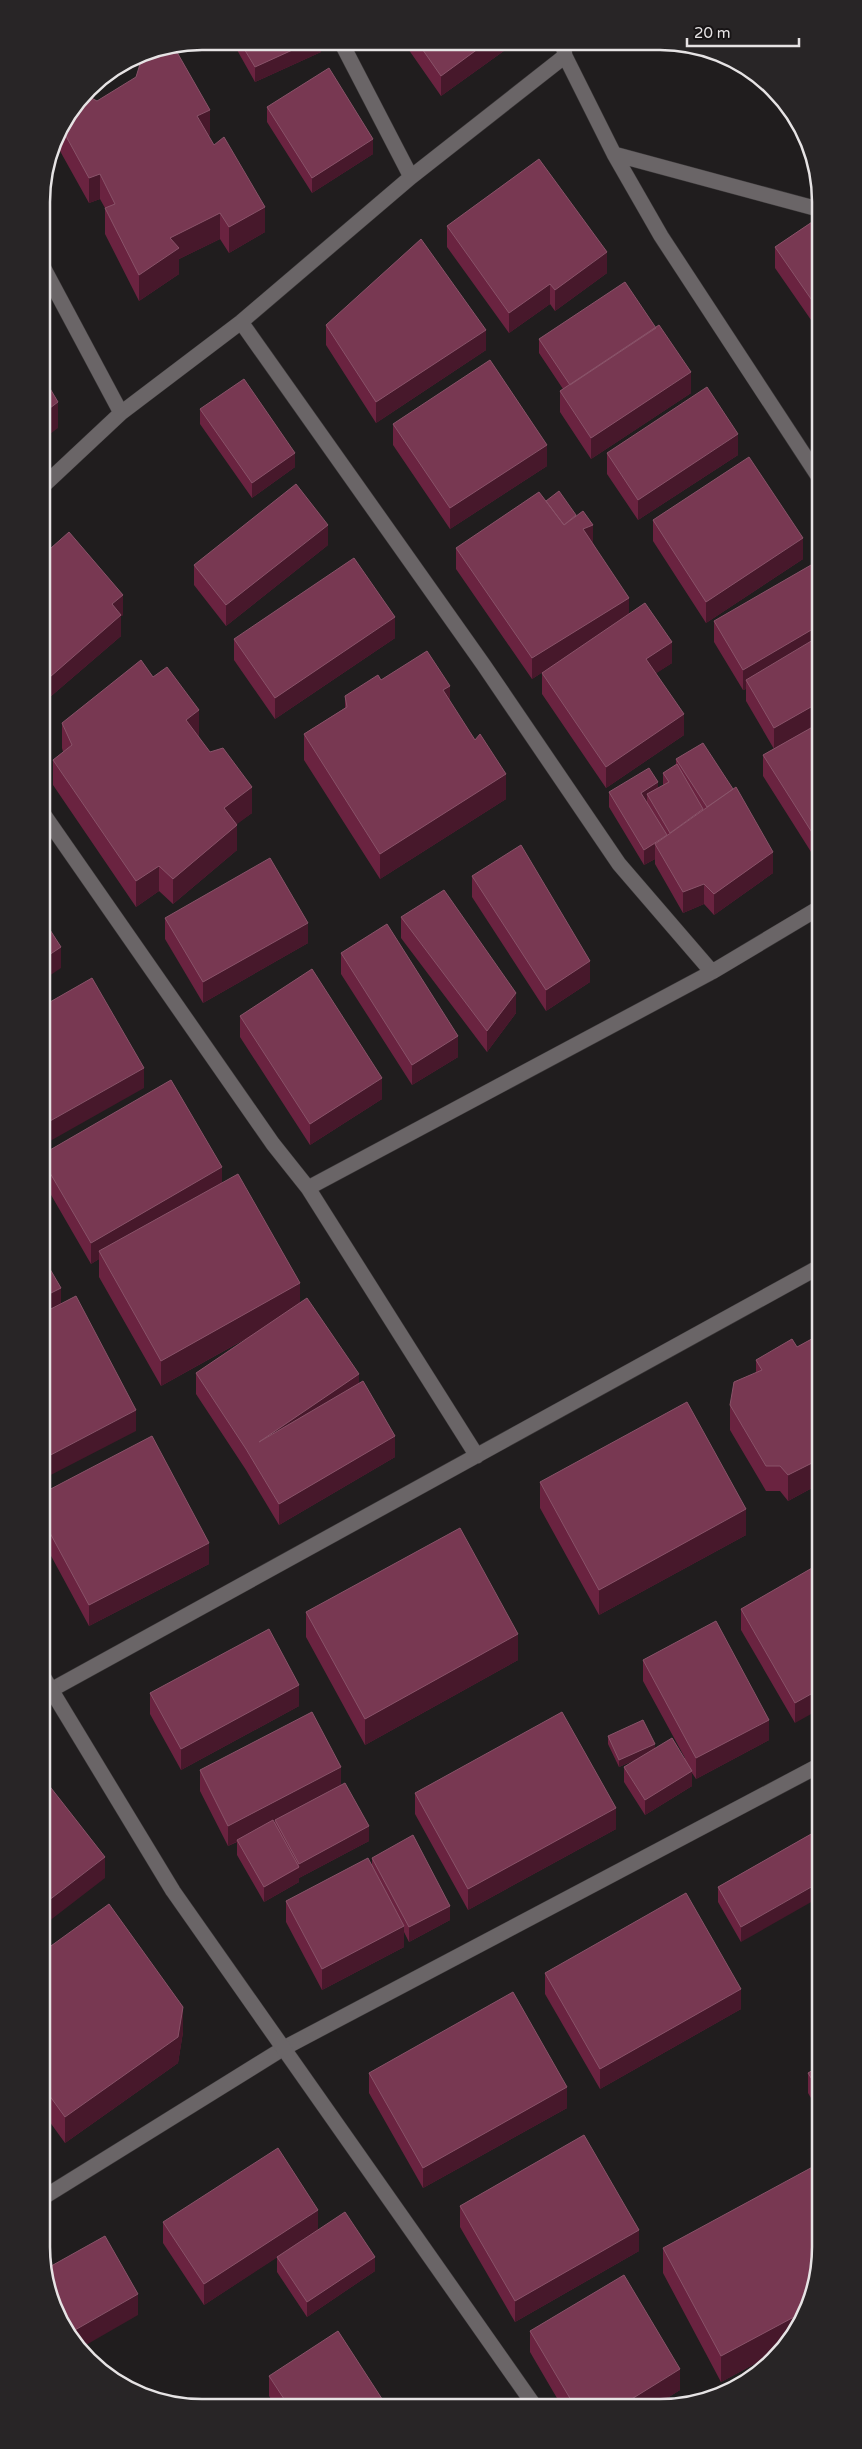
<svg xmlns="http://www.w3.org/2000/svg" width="862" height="2449" font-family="'Varela Round',sans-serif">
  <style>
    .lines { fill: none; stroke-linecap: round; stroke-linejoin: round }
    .street-casing { stroke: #3a3738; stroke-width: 16 }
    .secondary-casing { stroke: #3a3738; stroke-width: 16 }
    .street { stroke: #6a6567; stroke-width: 15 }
    .secondary { stroke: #6a6567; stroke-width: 15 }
    .wall { fill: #6a2340 }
    .shaded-wall { fill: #47182b }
    .building { fill: #783852; stroke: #895369 }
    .rim { fill: none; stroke: #e6e3e4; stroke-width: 2.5 }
  </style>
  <rect width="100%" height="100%" fill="#201d1e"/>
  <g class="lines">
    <defs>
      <path id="street" d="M 341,42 L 411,177
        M 563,44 L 565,56 L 614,154 L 661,236 L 818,476
        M 614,154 L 818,209
        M 42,265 L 121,413
        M 241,322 L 483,664 L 619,864 L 712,972
        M 42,487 L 121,413 L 241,322 L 411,177 L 565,56
        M 42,812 L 273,1144 L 308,1188 L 477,1456
        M 308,1188 L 712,972 L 819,908
        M 51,1690 L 819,1267
        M 44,2197 L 284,2048 L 820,1765"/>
      <path id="secondary" d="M 44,1678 L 173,1891 L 534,2405"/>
    </defs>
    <!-- street casing -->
    <use href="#street" class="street-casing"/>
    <!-- secondary casing -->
    <use href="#secondary" class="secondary-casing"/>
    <!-- street -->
    <use href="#street" class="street"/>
    <!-- secondary -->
    <use href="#secondary" class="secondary"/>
  </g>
  <!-- wall -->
  <path class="wall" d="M 232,41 L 321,42 L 321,52 L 255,82 Z
    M 404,43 L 515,43 L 441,96 Z
    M 97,101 L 210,135 L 208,136 L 265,232 L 229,253 L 220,239 L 179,259 L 179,274 L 139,301 L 105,234 L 105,208 L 100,199 L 89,203 L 55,142 L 58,131 L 61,127 Z
    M 267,107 L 373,154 L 312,193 L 267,122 Z
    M 818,218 L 818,330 L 775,268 L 775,247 Z
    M 447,226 L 607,273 L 555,311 L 550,304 L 509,333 L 447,247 Z
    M 326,325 L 486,350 L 376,423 L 326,345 Z
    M 539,339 L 691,393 L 591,459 L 560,412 L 560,391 L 563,389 L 539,353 Z
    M 200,409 L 295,467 L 252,498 L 200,424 Z
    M 393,424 L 547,466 L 450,529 L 393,445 Z
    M 607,453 L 738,455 L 638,520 L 607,474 Z
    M 546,501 L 576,515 L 593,543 L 629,614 L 672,663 L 656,673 L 684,735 L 606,788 L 542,694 L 542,673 L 555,664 L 532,679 L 456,569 L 456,548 Z
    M 653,520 L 803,559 L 706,623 L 653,541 Z
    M 328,545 L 226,626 L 194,585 L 194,565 Z
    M 42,556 L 123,615 L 121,616 L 121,636 L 50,697 L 44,692 L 42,693 Z
    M 818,562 L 818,723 L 788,741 L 818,724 L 813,855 L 763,776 L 763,755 L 774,749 L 746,701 L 746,689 L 743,690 L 714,642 L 714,621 Z
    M 395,638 L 275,719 L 234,660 L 234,639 Z
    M 153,677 L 199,735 L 198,736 L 252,813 L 236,824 L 237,850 L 173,904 L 159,891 L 136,907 L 53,785 L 53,760 L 63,752 L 62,748 L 62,723 Z
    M 381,680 L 450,702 L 506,799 L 380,879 L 304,760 L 304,734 L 345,708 L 345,696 Z
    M 676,759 L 773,873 L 714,915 L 704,904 L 683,913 L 655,864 L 655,859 L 644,865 L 609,807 L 609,792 L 658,788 L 663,785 L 663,773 L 676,765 Z
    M 472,876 L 590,982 L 546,1011 L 472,897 Z
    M 401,917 L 516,1013 L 487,1052 L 401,938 Z
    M 165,918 L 308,943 L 203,1003 L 165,939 Z
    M 341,953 L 458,1057 L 412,1085 L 341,974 Z
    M 240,1016 L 382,1099 L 310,1145 L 240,1037 Z
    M 43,1154 L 222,1182 L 300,1302 L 359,1383 L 395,1457 L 279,1525 L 246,1470 L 196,1394 L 196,1373 L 249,1337 L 161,1386 L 99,1277 L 99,1259 L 91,1264 L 43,1181 Z
    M 819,1335 L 819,1491 L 812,1488 L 788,1501 L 780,1491 L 766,1491 L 730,1430 L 730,1405 L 756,1372 L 756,1360 L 797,1347 Z
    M 540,1482 L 746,1535 L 599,1615 L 540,1508 Z
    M 43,1493 L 209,1564 L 89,1626 L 43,1541 Z
    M 819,1564 L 795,1723 L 741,1630 L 741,1609 Z
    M 306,1612 L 518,1660 L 365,1745 L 306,1637 Z
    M 643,1660 L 769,1740 L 696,1779 L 692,1773 L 692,1786 L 645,1815 L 624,1782 L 624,1767 L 635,1760 L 619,1767 L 608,1744 L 608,1736 L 655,1748 L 685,1758 L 643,1681 Z
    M 150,1693 L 299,1706 L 181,1770 L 150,1714 Z
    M 200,1770 L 341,1785 L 369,1841 L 299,1878 L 299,1882 L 264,1902 L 237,1855 L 237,1842 L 228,1846 L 200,1791 Z
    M 415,1793 L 616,1829 L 468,1910 L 415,1814 Z
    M 820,1829 L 741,1942 L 718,1902 L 718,1887 Z
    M 372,1858 L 450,1920 L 409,1942 L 404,1932 L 404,1947 L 322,1990 L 286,1922 L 286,1901 L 372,1864 Z
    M 44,1951 L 183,2032 L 178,2063 L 65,2143 L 44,2114 Z
    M 545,1973 L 741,2009 L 600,2089 L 545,1994 Z
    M 820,2066 L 820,2113 L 808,2093 L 808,2073 Z
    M 369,2073 L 567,2108 L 423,2188 L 369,2093 Z
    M 460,2206 L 639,2251 L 515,2322 L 460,2227 Z
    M 163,2222 L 318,2230 L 375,2271 L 307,2317 L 277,2272 L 277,2257 L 204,2305 L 163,2243 Z
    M 663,2248 L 809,2308 L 784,2348 L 721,2382 L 663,2273 Z
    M 530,2331 L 680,2390 L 656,2405 L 561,2405 L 530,2352 Z
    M 269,2376 L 386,2405 L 275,2405 L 269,2396 Z"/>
  <!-- shaded-wall -->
  <path class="shaded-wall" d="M 310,42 L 321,42 L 321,52 L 255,82 L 255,67 Z
    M 486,43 L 515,43 L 441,96 L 441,76 Z
    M 210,110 L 210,135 L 197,142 L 197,116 Z
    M 373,139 L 373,154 L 312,193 L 312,178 Z
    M 100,174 L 100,199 L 89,203 L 89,178 Z
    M 265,207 L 265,232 L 229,253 L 229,227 Z
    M 220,213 L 220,239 L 179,259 L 179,274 L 139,301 L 139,275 L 170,238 Z
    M 607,252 L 607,273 L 555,311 L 555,290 Z
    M 550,284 L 550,304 L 509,333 L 509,313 Z
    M 486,330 L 486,350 L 376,423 L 376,402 Z
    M 691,372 L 691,393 L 591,459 L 591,438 Z
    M 58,402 L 58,428 L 42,440 L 42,414 Z
    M 738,434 L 738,455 L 638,520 L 638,500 Z
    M 547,445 L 547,466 L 450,529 L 450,508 Z
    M 295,453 L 295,467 L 252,498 L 252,483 Z
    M 328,525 L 328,545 L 226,626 L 226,605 Z
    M 593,525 L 593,546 L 583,529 Z
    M 803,538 L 803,559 L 706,623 L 706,602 Z
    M 123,595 L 123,615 L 121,616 L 121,636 L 50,697 L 50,677 L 112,604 Z
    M 629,598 L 629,618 L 532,679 L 532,658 Z
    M 395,617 L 395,638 L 275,719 L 275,698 Z
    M 818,626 L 818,647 L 746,680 L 746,689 L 743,690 L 743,670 Z
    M 672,642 L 672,663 L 646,680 L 646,659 Z
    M 44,671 L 44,692 L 42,693 L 42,673 Z
    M 450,686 L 450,711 L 443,690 Z
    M 818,703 L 818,723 L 774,749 L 774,728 Z
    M 199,710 L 199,735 L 186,746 L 186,720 Z
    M 684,714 L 684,735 L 606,788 L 606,767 Z
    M 506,774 L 506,799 L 380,879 L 380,854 Z
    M 658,782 L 658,797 L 647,794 L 647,804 L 641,793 Z
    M 252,787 L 252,813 L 224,834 L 224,808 Z
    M 237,825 L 237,850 L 173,904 L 173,879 Z
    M 818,831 L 819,852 L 813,855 L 813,834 Z
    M 655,844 L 655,859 L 644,865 L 644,850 Z
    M 773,852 L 773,873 L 714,915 L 714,894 Z
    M 159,866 L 159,891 L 136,907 L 136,881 Z
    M 704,884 L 704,904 L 683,913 L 683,892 Z
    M 308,923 L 308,943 L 203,1003 L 203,982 Z
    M 61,947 L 61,968 L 43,980 L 43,959 Z
    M 590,961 L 590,982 L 546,1011 L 546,990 Z
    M 516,993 L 516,1013 L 487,1052 L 487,1031 Z
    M 458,1036 L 458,1057 L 412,1085 L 412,1065 Z
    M 144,1068 L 144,1088 L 43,1145 L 43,1125 Z
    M 382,1078 L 382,1099 L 310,1145 L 310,1124 Z
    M 222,1167 L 222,1188 L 99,1251 L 99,1259 L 91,1264 L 91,1243 Z
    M 300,1283 L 300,1308 L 161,1386 L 161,1361 Z
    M 61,1288 L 61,1309 L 43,1317 L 43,1297 Z
    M 359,1374 L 359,1395 L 259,1442 Z
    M 136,1410 L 136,1431 L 43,1479 L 43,1459 Z
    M 395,1436 L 395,1457 L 279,1525 L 279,1504 Z
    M 812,1463 L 812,1488 L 788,1501 L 788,1475 Z
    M 746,1509 L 746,1535 L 599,1615 L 599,1590 Z
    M 209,1543 L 209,1564 L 89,1626 L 89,1605 Z
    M 518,1634 L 518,1660 L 365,1745 L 365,1719 Z
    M 299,1685 L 299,1706 L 181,1770 L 181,1749 Z
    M 820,1689 L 820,1709 L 795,1723 L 795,1703 Z
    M 769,1720 L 769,1740 L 696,1779 L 696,1758 Z
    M 655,1744 L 655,1751 L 619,1767 L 619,1760 Z
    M 341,1767 L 341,1788 L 275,1820 L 275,1822 L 228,1846 L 228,1826 Z
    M 692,1771 L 692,1786 L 645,1815 L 645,1800 Z
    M 616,1808 L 616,1829 L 468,1910 L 468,1889 Z
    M 369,1826 L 369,1841 L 299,1878 L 299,1882 L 264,1902 L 264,1887 L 299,1868 L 299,1864 Z
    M 105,1857 L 105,1878 L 44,1925 L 44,1904 Z
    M 820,1882 L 820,1897 L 741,1942 L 741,1927 Z
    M 450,1906 L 450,1920 L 409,1942 L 409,1927 Z
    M 404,1926 L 404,1947 L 322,1990 L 322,1969 Z
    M 741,1989 L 741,2009 L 600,2089 L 600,2069 Z
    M 183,2007 L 183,2032 L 178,2063 L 65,2143 L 65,2117 Z
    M 567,2087 L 567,2108 L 423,2188 L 423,2168 Z
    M 318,2210 L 318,2231 L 204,2305 L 204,2284 Z
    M 639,2230 L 639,2251 L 515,2322 L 515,2301 Z
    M 375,2257 L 375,2271 L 307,2317 L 307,2302 Z
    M 138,2294 L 138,2315 L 79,2349 L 68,2334 Z
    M 807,2310 L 784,2348 L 721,2382 L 721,2356 Z
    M 680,2369 L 680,2390 L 656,2405 L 622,2405 Z"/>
  <!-- building -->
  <path class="building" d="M 240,42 L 310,42 L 255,67 Z
    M 418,43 L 486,43 L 441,76 Z
    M 171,47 L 174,47 L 210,110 L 197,116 L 214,145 L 224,137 L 265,207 L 229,227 L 220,213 L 170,238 L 179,248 L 139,275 L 105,208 L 115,204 L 100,174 L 89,178 L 61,127 L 86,95 L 97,101 L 136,77 L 141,61 Z
    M 329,68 L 373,139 L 312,178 L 267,107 Z
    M 539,159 L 607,252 L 555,290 L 550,284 L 509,313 L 447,226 Z
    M 818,218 L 818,309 L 775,247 Z
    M 421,239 L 486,330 L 376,402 L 326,325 Z
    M 625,282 L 656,328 L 570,385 L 539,339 Z
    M 659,325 L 691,372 L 591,438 L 560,391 Z
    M 490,360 L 547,445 L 450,508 L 393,424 Z
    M 42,375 L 58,402 L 42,414 Z
    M 244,379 L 295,453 L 252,483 L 200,409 Z
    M 707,387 L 738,434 L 638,500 L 607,453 Z
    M 749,457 L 803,538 L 706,602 L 653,520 Z
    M 296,484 L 328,525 L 226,605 L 194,565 Z
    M 559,491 L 576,515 L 564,525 L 546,501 Z
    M 539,492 L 564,525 L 583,511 L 593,525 L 583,529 L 629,598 L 532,658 L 456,548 Z
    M 69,532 L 123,595 L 112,604 L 121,615 L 50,677 L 44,671 L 42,673 L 42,556 Z
    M 354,558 L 395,617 L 275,698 L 234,639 Z
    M 818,561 L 818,626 L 743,670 L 714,621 Z
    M 645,603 L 672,642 L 646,659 L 684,714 L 606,767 L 542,673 Z
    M 818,637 L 818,703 L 774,728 L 746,680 Z
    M 427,651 L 450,686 L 443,690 L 475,740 L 480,734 L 506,774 L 380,854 L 304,734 L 347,707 L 345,696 L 378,675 L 381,680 Z
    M 141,660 L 153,677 L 167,667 L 199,710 L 186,720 L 210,752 L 223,748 L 252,787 L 224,808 L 237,825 L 173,879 L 159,866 L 136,881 L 53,760 L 72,745 L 62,723 Z
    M 818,724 L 818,831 L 813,834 L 763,755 Z
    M 703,743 L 733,789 L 707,807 L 676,759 Z
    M 677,764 L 703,809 L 670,833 L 647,794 L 669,782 L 663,773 Z
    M 649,768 L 658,782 L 641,793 L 667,835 L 644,850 L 609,792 Z
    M 736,787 L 773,852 L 714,894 L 704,884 L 683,892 L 655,844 Z
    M 521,845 L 590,961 L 546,990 L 472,876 Z
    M 270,858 L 308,923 L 203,982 L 165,918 Z
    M 444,890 L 516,993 L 487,1031 L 401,917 Z
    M 43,919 L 61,947 L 43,959 Z
    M 387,924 L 458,1036 L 412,1065 L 341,953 Z
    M 312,969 L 382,1078 L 310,1124 L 240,1016 Z
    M 92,978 L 144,1068 L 43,1125 L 43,1006 Z
    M 171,1080 L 222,1167 L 91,1243 L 43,1161 L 43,1154 Z
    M 238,1174 L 300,1283 L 161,1361 L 99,1251 Z
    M 43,1257 L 61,1288 L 43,1297 Z
    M 76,1296 L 136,1410 L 43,1459 L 43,1313 Z
    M 307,1298 L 359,1374 L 259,1442 L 363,1381 L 395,1436 L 279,1504 L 246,1449 L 196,1373 Z
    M 819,1335 L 819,1465 L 812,1463 L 788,1475 L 780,1466 L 766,1466 L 730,1405 L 734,1382 L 762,1370 L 756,1360 L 792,1339 L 797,1347 Z
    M 687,1402 L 746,1509 L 599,1590 L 540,1482 Z
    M 152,1436 L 209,1543 L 89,1605 L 43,1520 L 43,1493 Z
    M 460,1528 L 518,1634 L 365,1719 L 306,1612 Z
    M 819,1564 L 820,1689 L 795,1703 L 741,1609 Z
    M 716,1621 L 769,1720 L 696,1758 L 643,1660 Z
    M 269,1629 L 299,1685 L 181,1749 L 150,1693 Z
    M 312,1712 L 341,1767 L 228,1826 L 200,1770 Z
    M 562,1712 L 616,1808 L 468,1889 L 415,1793 Z
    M 643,1720 L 655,1744 L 619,1760 L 608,1736 Z
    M 672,1738 L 692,1771 L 645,1800 L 624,1767 Z
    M 44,1779 L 105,1857 L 44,1904 Z
    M 345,1783 L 369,1826 L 299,1864 L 275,1820 Z
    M 273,1820 L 299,1867 L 264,1887 L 237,1840 Z
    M 820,1829 L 820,1882 L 741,1927 L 718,1887 Z
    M 413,1835 L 450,1906 L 409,1927 L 372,1858 Z
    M 368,1858 L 404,1926 L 322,1969 L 286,1901 Z
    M 686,1893 L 741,1989 L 600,2069 L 545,1973 Z
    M 109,1904 L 183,2007 L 178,2037 L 65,2117 L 44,2088 L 44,1951 Z
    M 513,1992 L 567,2087 L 423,2168 L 369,2073 Z
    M 820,2066 L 820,2092 L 808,2073 Z
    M 584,2135 L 639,2230 L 515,2301 L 460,2206 Z
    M 278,2148 L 318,2210 L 204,2284 L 163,2222 Z
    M 820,2163 L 820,2257 L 809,2308 L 807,2310 L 721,2356 L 663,2248 Z
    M 345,2212 L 375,2257 L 307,2302 L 277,2257 Z
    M 105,2236 L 138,2294 L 68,2334 L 63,2327 L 44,2278 L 44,2270 Z
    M 624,2275 L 680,2369 L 622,2405 L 574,2405 L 530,2331 Z
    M 338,2331 L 386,2405 L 288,2405 L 269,2376 Z"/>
  <!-- crop -->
  <path d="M0 0H862V2449H0ZM202 50H660A152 152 0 0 1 812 202V2247A152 152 0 0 1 660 2399H202A152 152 0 0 1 50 2247V202A152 152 0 0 1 202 50Z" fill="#282526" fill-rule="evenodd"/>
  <path class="rim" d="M202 50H660A152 152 0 0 1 812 202V2247A152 152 0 0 1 660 2399H202A152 152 0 0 1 50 2247V202A152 152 0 0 1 202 50Z"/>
  <!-- scale -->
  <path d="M687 38v8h112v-8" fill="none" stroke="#e6e3e4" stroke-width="2.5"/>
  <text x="694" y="38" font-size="15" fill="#e6e3e4" stroke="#171415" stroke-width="4" paint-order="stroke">20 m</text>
</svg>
